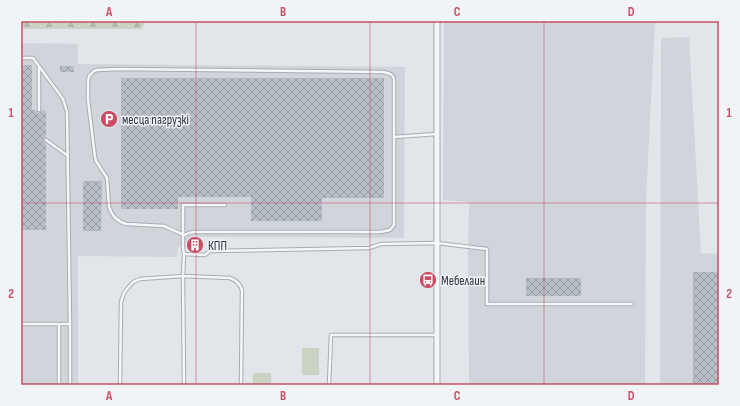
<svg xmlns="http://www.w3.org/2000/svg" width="740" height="406" font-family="'Sofia Sans Condensed',sans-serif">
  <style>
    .built { fill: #d0d4db }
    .grass { fill: #c8d3c3 }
    .forest { fill: url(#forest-firs) }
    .building { fill: url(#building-cross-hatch) }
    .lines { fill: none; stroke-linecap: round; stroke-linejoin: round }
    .service-casing { stroke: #a7acb3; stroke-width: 4.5 }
    .minor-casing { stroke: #a7acb3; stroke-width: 7 }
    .service { stroke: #f4f6f8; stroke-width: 2.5 }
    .minor { stroke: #f4f6f8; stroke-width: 5 }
    .grid { fill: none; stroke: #c64f66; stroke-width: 1; stroke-opacity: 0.55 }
    .labels { text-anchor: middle; stroke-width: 3; stroke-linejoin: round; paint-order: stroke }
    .poi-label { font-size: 13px; fill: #2b3440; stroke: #f1f4f7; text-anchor: start }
    .neatline { fill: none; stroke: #c64f66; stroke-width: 1.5 }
    .grid-label { font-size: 13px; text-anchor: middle; font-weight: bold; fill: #c64f66 }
  </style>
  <defs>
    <pattern id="forest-firs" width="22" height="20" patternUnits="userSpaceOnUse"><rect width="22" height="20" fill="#c8d3c3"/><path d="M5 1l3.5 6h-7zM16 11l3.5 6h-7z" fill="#acb6a9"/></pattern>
    <pattern id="building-cross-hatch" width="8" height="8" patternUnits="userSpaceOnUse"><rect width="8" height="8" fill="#b9bfc6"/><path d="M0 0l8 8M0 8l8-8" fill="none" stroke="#979ca2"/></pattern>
  </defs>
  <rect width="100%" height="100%" fill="#e2e5e9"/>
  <!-- built -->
  <path class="built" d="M 444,21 L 655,21 L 646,200 L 645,385 L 469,385 L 468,246 L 469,202 L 443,200 Z
    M 689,37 L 701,253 L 719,254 L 719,385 L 660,385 L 661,38 Z
    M 21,43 L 78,44 L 78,64 L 405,67 L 404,238 L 199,237 L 199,247 L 178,247 L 177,257 L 78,256 L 78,385 L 21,385 Z"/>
  <!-- grass -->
  <path class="grass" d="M 302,348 L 319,348 L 319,375 L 302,375 Z
    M 253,373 L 271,373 L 271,385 L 253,385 Z"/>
  <!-- forest -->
  <path class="forest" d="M 21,21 L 145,21 L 142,29 L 21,29 Z"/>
  <!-- building -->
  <path class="building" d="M 21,65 L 32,65 L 32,110 L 36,110 L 39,113 L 41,112 L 42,110 L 46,111 L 46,137 L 44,138 L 43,140 L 46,143 L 46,230 L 21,230 Z
    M 60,66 L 74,66 L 74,72 L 60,72 Z
    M 121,78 L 384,78 L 384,198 L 322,198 L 322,221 L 251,221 L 251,197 L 178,197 L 178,209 L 121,209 Z
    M 83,181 L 102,181 L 101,231 L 83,231 Z
    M 191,237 L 199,237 L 199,247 L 191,247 Z
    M 693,272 L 719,272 L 719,385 L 693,385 Z
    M 526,278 L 581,278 L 581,296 L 526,296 Z"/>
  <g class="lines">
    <defs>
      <path id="service" d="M 21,58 L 33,58 L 63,99 L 67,112 L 70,324 L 70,385
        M 118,69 L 383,72 C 389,73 393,74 394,79 L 394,225 L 390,230 L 381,232 L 194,232 L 189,233 L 184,235 L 164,226 L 127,224 C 117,222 112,216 109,207 L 107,178 L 96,161 L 95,157 L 88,100 L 88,82 L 89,76 L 94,71 L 97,70 Z
        M 39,110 L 39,67
        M 394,137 L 437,134
        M 46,140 L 68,156
        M 184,254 L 205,255 L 210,251 L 369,248 L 381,244 L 437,243 L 487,249 L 487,304 L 632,304
        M 21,324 L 70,324
        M 59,385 L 59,324
        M 120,385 L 121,302 L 124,293 L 127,289 L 133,282 L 140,279 L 183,276 L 230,278 C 236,280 240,284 242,290 L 241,385
        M 184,385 L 183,276 L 184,254 L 183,248 L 183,205 L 225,205
        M 329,385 L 331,335 L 437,335"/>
      <path id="minor" d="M 437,21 L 437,385"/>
    </defs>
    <!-- service casing -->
    <use href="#service" class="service-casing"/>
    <!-- minor casing -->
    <use href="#minor" class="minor-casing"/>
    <!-- service -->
    <use href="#service" class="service"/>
    <!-- minor -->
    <use href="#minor" class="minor"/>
  </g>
  <!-- grid -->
  <path class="grid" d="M 196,21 L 196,385M 370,21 L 370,385M 544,21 L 544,385M 21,203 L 719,203"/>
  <!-- icons -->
  <defs>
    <symbol id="parking-disc" viewBox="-11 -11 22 22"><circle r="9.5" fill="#c64f66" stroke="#f1f4f7"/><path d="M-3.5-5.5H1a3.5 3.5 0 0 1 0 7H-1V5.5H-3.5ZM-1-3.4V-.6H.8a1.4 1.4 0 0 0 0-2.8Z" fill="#fff"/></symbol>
    <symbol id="building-disc" viewBox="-11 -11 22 22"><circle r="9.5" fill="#c64f66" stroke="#f1f4f7"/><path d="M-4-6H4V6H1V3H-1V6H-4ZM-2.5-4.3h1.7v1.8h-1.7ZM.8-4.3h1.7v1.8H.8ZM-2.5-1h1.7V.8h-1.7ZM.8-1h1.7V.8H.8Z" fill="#fff"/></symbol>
    <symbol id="bus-disc" viewBox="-11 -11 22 22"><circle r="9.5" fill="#c64f66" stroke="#f1f4f7"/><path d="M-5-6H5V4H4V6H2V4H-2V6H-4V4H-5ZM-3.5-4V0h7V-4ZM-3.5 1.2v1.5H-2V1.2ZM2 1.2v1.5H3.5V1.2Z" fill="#fff"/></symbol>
  </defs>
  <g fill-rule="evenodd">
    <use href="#parking-disc" x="99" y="109" width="20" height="20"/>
    <use href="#building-disc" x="185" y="235" width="20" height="20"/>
    <use href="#bus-disc" x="418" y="270" width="20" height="20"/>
  </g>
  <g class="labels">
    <!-- poi labels -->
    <g class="poi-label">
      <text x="122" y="124">месца пагрузкі</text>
      <text x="208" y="250">КПП</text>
      <text x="441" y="285">Мебелаин</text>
    </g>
  </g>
  <!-- border -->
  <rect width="740" height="406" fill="none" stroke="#f1f4f7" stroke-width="44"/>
  <rect x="22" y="22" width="696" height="362" class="neatline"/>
  <g class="grid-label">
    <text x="109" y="16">A</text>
    <text x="283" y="16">B</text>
    <text x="457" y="16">C</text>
    <text x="631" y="16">D</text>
    <text x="11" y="117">1</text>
    <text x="729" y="117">1</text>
    <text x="11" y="298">2</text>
    <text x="729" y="298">2</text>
    <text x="109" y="400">A</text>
    <text x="283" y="400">B</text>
    <text x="457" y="400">C</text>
    <text x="631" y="400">D</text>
  </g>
</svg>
